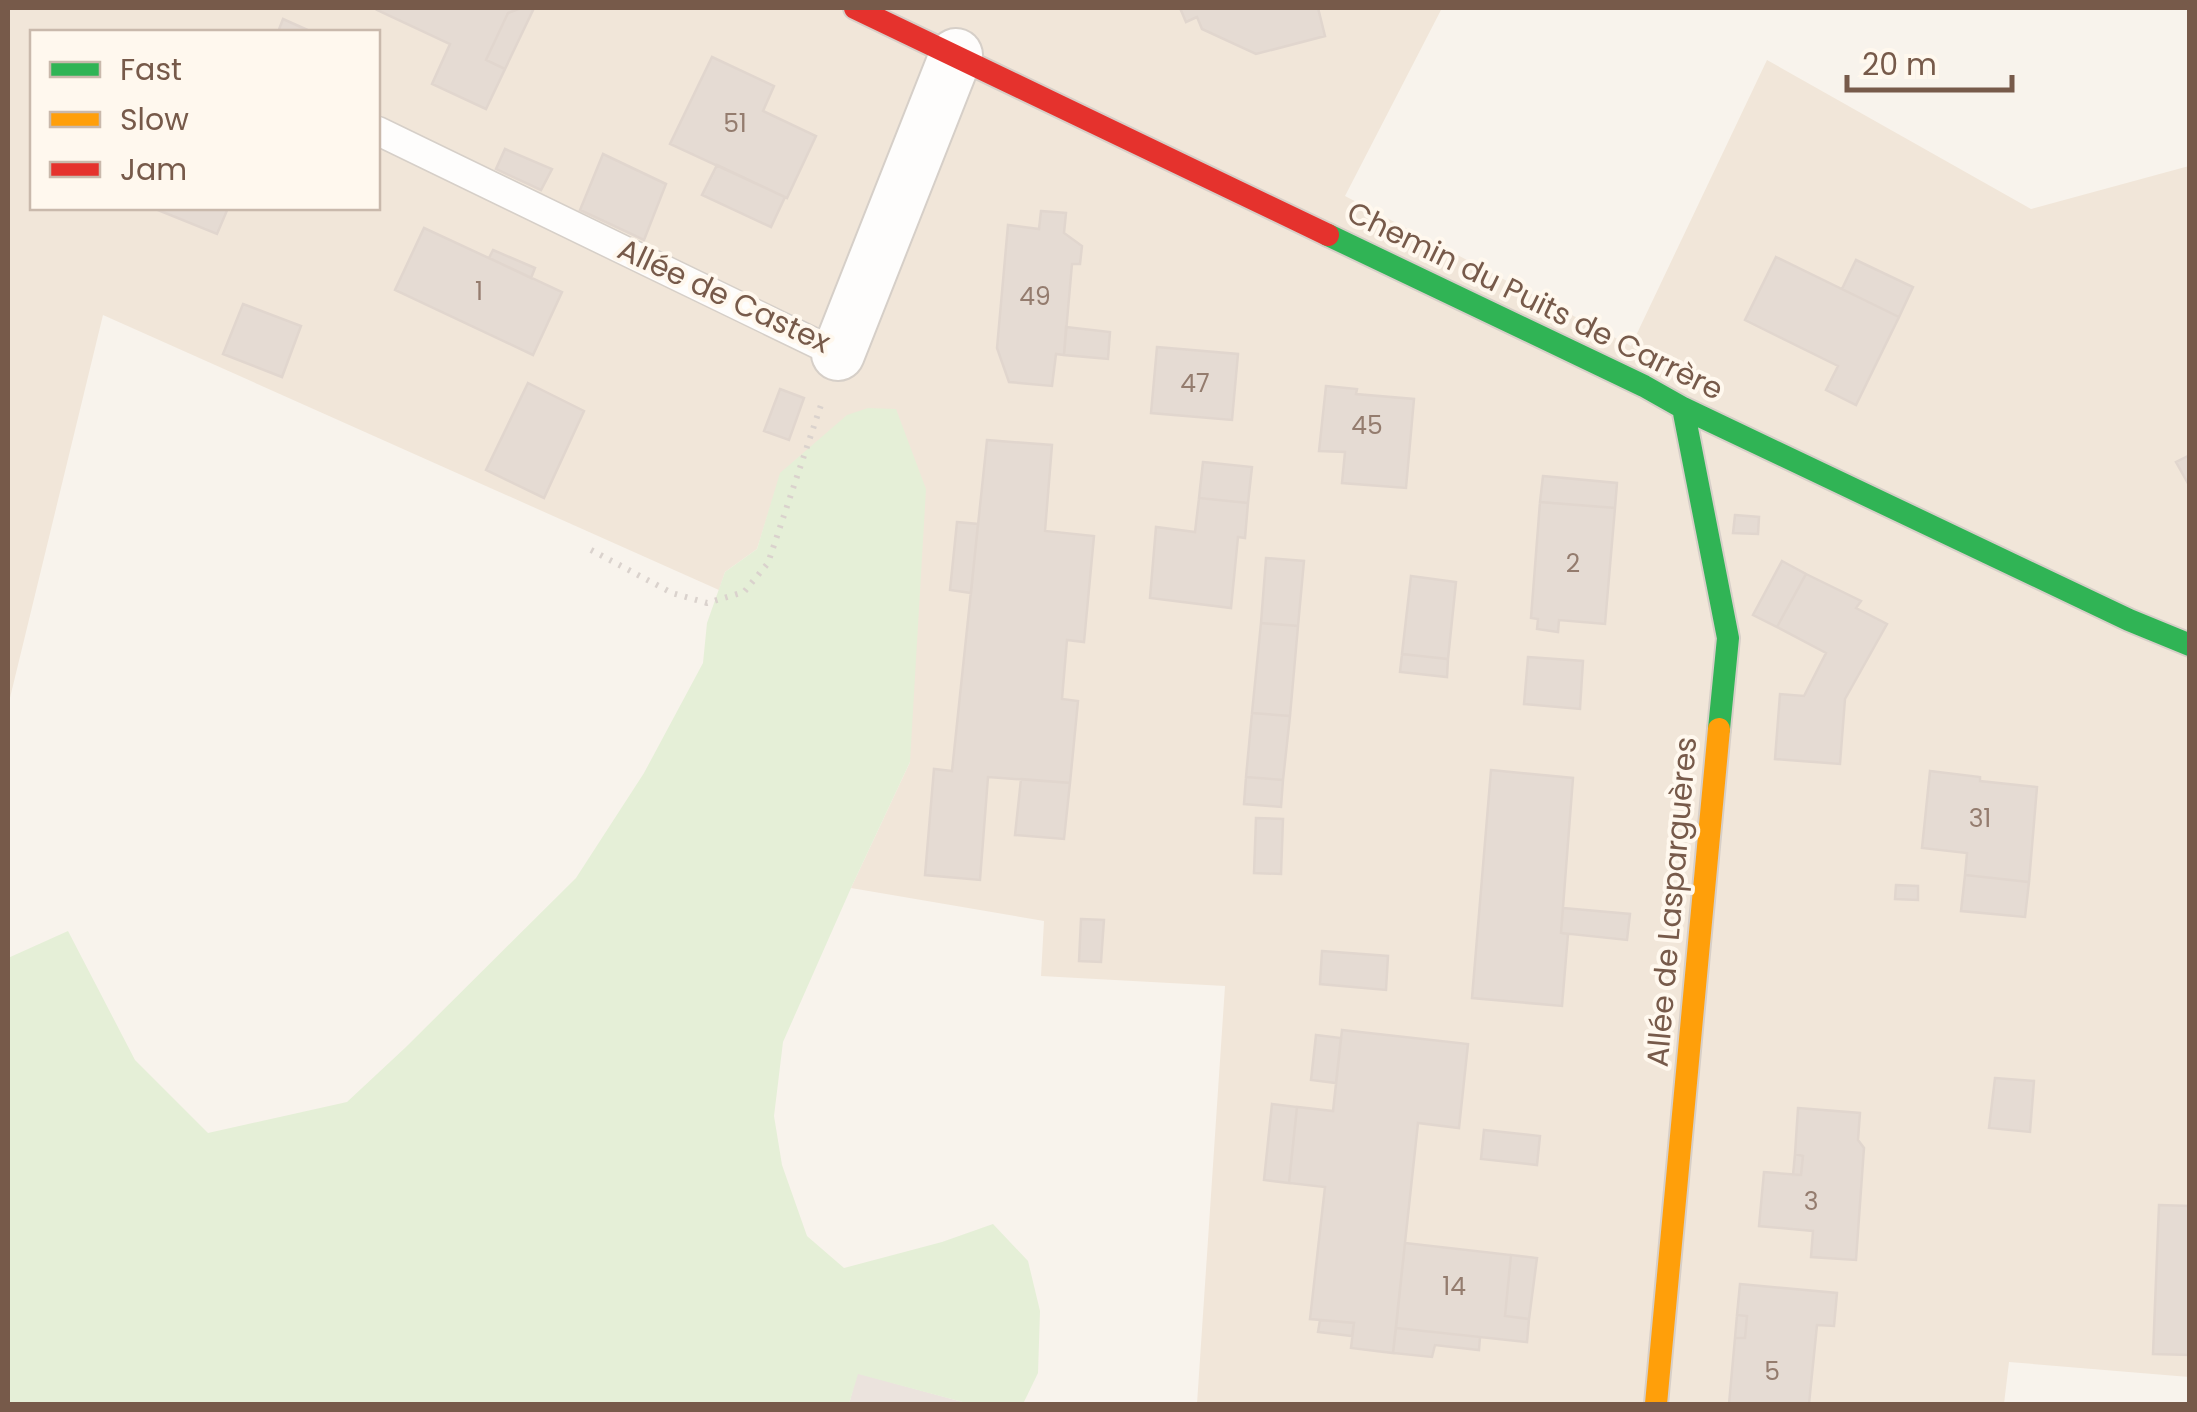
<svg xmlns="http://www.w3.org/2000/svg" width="2197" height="1412" font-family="Poppins,sans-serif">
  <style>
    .residential { fill: #f1e6d9; fill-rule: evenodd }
    .industrial { fill: #ebe3dd }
    .green { fill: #e5efd7 }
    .building { fill: #e5dbd3; stroke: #e1d6ce; stroke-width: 2.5 }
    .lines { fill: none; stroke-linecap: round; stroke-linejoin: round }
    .lane-casing { stroke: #d6cfc8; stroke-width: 31 }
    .street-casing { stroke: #d6cfc8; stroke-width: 56 }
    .fast-casing { stroke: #d7cfc8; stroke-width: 26 }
    .slow-casing { stroke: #d7cfc8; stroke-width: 26 }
    .jam-casing { stroke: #d7cfc8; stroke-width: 26 }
    .path { stroke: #dad2cd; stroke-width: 6; stroke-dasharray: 2.5 8; stroke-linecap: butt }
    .lane { stroke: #fefdfc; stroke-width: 28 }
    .street { stroke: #fefdfc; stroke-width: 52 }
    .fast { stroke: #30b455; stroke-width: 22 }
    .slow { stroke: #ff9f0a; stroke-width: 22 }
    .jam { stroke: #e5322d; stroke-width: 22 }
    .labels { text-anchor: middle; stroke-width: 8; stroke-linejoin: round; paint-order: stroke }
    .number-label { font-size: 25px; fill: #947c6e }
    .street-label { font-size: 30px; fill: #775a4a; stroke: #fff8ee }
  </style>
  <rect width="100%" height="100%" fill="#f8f3ec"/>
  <!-- residential -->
  <path class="residential" d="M 8,8 L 1442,8 L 1345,196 L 1631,346 L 1767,60 L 2031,209 L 2189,166 L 2189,1377 L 2009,1362 L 2004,1404 L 1197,1404 L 1225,986 L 1041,976 L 1044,921 L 851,888 L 910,762 L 781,473 L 757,549 L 725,572 L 719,590 L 103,315 L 8,706 ZM 32,32 L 378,32 L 378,208 L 32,208 Z"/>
  <!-- industrial -->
  <path class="industrial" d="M 857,1373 L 970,1404 L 849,1404 Z"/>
  <!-- green -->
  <path class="green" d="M 868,408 L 896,409 L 926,489 L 910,762 L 851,888 L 783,1042 L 774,1116 L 782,1165 L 807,1236 L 844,1268 L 942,1242 L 993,1224 L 1028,1261 L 1040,1311 L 1038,1373 L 1023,1404 L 970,1404 L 858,1374 L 849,1404 L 8,1404 L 8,958 L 68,931 L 135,1060 L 208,1133 L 347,1102 L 406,1047 L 576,878 L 644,773 L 703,663 L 707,623 L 725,572 L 757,549 L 780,473 L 847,415 Z"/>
  <!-- building -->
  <path class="building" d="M 378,8 L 521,8 L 508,13 L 486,60 L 505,69 L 486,109 L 432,84 L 450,44 L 377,10 Z
    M 521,8 L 534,8 L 505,69 L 486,60 L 508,13 Z
    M 1180,8 L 1318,8 L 1325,36 L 1256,54 L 1202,29 L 1197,17 L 1186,22 Z
    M 283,19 L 312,32 L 278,32 Z
    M 712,57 L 774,86 L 763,111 L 816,136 L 787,198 L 670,144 Z
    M 505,149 L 552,169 L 541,190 L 496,169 Z
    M 603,154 L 666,184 L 644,240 L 580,210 Z
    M 717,165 L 785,197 L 771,227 L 702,195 Z
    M 153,208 L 228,208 L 217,234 Z
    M 1041,211 L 1066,213 L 1064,233 L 1082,246 L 1080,264 L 1072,264 L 1064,355 L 1056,354 L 1052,386 L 1009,382 L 997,348 L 1008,225 L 1039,229 Z
    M 424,228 L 562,292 L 533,355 L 395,290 Z
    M 493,250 L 535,268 L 531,278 L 489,258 Z
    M 1776,257 L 1899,317 L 1856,405 L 1826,390 L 1838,366 L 1745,320 Z
    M 1856,260 L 1913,287 L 1899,317 L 1842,289 Z
    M 243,304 L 301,326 L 282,377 L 223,354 Z
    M 1066,327 L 1110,332 L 1108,359 L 1064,355 Z
    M 1157,347 L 1238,354 L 1232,420 L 1151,413 Z
    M 528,383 L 584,411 L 544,498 L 486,470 Z
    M 1326,386 L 1357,389 L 1356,394 L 1414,399 L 1406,488 L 1342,483 L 1345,452 L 1319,451 Z
    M 780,389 L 804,398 L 789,440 L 764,431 Z
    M 987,440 L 1052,445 L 1045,531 L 1094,536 L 1084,642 L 1067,640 L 1062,699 L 1078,701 L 1070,783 L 988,777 L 980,880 L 925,875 L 934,769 L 952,771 Z
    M 2190,455 L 2190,487 L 2176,462 Z
    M 1203,462 L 1252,467 L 1248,503 L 1199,498 Z
    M 1543,476 L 1617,483 L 1615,508 L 1540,502 Z
    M 1199,498 L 1248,503 L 1245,538 L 1238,537 L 1231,608 L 1150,598 L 1156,527 L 1195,532 Z
    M 1540,502 L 1615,508 L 1605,624 L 1559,620 L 1558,632 L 1537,629 L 1538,619 L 1531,618 Z
    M 1735,515 L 1759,517 L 1758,534 L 1733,533 Z
    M 957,522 L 978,524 L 971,593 L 950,590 Z
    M 1266,558 L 1304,561 L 1298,626 L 1261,623 Z
    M 1782,561 L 1806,574 L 1777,627 L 1753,615 Z
    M 1806,574 L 1861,601 L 1856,608 L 1887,624 L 1845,699 L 1840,764 L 1775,759 L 1780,694 L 1804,696 L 1826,653 L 1777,627 Z
    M 1411,576 L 1456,582 L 1448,659 L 1402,654 Z
    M 1261,623 L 1298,626 L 1290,716 L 1252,713 Z
    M 1402,654 L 1448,659 L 1447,677 L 1400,672 Z
    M 1528,657 L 1583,661 L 1580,709 L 1524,704 Z
    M 1252,713 L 1290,716 L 1283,780 L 1246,777 Z
    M 1491,770 L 1573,778 L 1561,933 L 1568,934 L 1562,1006 L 1472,998 Z
    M 1930,771 L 1980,777 L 1980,781 L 2037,787 L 2029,882 L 1965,875 L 1967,853 L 1922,848 Z
    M 1246,777 L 1283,780 L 1281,807 L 1244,804 Z
    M 1021,779 L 1070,783 L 1064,839 L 1015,835 Z
    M 1256,818 L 1283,819 L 1281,874 L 1254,873 Z
    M 1965,875 L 2029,882 L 2025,917 L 1961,911 Z
    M 1896,885 L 1918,886 L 1918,900 L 1895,899 Z
    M 1563,908 L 1630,914 L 1627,940 L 1561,933 Z
    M 1081,919 L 1104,920 L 1101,962 L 1079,961 Z
    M 1322,951 L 1388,956 L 1386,990 L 1320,984 Z
    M 1342,1030 L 1468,1044 L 1459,1128 L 1418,1123 L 1393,1353 L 1351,1348 L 1354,1323 L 1310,1319 L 1325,1187 L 1289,1183 L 1297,1107 L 1333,1111 Z
    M 1316,1035 L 1341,1038 L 1336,1083 L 1311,1080 Z
    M 1995,1078 L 2034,1081 L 2030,1132 L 1989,1128 Z
    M 1272,1104 L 1297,1107 L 1289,1183 L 1264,1180 Z
    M 1798,1108 L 1860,1113 L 1858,1140 L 1864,1148 L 1856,1260 L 1811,1257 L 1813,1231 L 1759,1226 L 1764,1172 L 1801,1175 L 1803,1156 L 1795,1154 Z
    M 1484,1130 L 1540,1136 L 1537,1165 L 1481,1159 Z
    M 1795,1154 L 1803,1156 L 1801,1175 L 1793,1175 Z
    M 2159,1205 L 2190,1206 L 2190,1355 L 2153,1354 Z
    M 1405,1243 L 1511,1255 L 1505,1316 L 1529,1319 L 1527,1342 L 1396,1328 Z
    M 1511,1255 L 1537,1258 L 1529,1319 L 1505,1316 Z
    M 1740,1284 L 1837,1293 L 1834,1326 L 1817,1325 L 1809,1404 L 1729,1404 L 1735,1338 L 1745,1338 L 1747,1316 L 1737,1315 Z
    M 1737,1315 L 1747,1316 L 1745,1338 L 1735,1338 Z
    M 1320,1320 L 1354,1323 L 1352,1336 L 1318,1332 Z
    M 1396,1328 L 1480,1337 L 1479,1350 L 1435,1345 L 1432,1357 L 1393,1353 Z"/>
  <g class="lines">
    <defs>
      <path id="lane" d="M 378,131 L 838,354"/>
      <path id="street" d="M 838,354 L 956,55"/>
      <path id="fast" d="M 1328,235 L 1644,386 L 1683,408 L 2129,620 L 2190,645
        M 1683,408 L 1728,638 L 1719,729"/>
      <path id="slow" d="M 1656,1404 L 1719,729"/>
      <path id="jam" d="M 855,8 L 1328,235"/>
    </defs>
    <!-- lane casing -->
    <use href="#lane" class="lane-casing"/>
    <!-- street casing -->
    <use href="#street" class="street-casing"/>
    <!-- fast casing -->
    <use href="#fast" class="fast-casing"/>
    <!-- slow casing -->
    <use href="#slow" class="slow-casing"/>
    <!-- jam casing -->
    <use href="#jam" class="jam-casing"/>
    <!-- path -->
    <path class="path" d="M 591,550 L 672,593 L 707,603 L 744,592 L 768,563 L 822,402"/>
    <!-- lane -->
    <use href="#lane" class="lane"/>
    <!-- street -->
    <use href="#street" class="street"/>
    <!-- fast -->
    <use href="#fast" class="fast"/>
    <!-- slow -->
    <use href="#slow" class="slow"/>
    <!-- jam -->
    <use href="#jam" class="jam"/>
  </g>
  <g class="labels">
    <!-- number labels -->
    <g class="number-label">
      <text x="735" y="132">51</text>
      <text x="479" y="300">1</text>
      <text x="1035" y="305">49</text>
      <text x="1195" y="392">47</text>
      <text x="1367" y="434">45</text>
      <text x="1573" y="572">2</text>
      <text x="1980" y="827">31</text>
      <text x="1811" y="1210">3</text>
      <text x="1454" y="1295">14</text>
      <text x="1772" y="1380">5</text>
    </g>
    <!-- street labels -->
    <g class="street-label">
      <text transform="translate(724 296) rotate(25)" y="10">Allée de Castex</text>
      <text transform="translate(1535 301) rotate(26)" y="10">Chemin du Puits de Carrère</text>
      <text transform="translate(1672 902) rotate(-85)" y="10">Allée de Lasparguères</text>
    </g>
  </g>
  <!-- border -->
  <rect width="2197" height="1412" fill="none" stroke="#775a4a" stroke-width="20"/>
  <!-- legend -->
  <rect x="30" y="30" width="350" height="180" fill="#fff8ee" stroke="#c9b9ac" stroke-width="2.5"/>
  <rect x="50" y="62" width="50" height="15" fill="#30b455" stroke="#c9b9ac" stroke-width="2.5"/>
  <text x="120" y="80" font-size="30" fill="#775a4a">Fast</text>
  <rect x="50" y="112" width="50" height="15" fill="#ff9f0a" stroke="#c9b9ac" stroke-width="2.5"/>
  <text x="120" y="130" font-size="30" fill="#775a4a">Slow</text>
  <rect x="50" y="162" width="50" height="15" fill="#e5322d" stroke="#c9b9ac" stroke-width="2.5"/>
  <text x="120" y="180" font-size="30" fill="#775a4a">Jam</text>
  <!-- scale -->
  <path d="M1847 75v15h165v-15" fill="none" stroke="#775a4a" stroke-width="5"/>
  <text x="1862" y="75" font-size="30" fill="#775a4a" stroke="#fff8ee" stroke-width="8" paint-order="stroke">20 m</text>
</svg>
